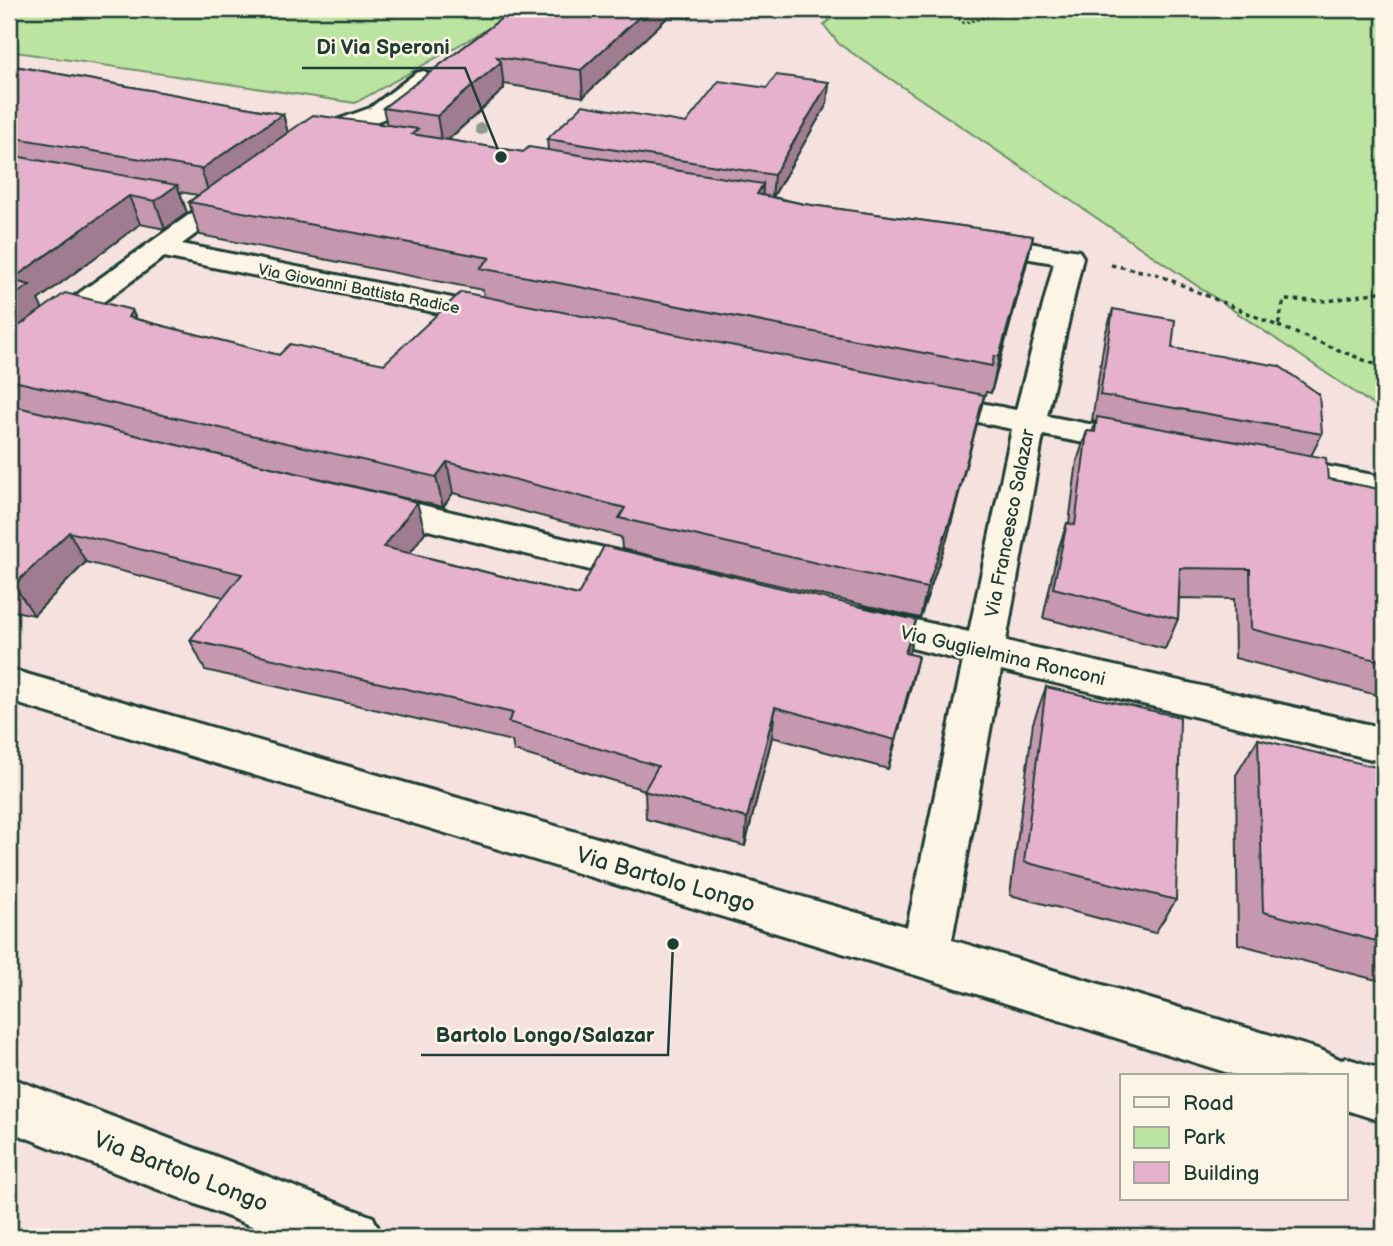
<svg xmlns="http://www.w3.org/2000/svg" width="1393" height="1246" font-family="'Balsamiq Sans',sans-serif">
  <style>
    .green { fill: #bbe4a1; stroke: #6d906a; stroke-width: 2 }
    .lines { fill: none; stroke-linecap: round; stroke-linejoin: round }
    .minor-casing { stroke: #1f3d34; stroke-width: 6 }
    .path-far1 { stroke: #1f3d34; stroke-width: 2.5; stroke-dasharray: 2.5 2.5; stroke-linecap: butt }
    .path { stroke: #1f3d34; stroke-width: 3.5; stroke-dasharray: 4.5 4.5; stroke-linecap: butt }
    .minor { fill: #fcf5e5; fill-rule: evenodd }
    .tree { fill: #90998d }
    .wall { fill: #c598b0; stroke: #1f3d34; stroke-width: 2; fill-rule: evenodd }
    .shaded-wall { fill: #a07c90; stroke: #1f3d34; stroke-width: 2 }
    .building { fill: #e5b1cd; stroke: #1f3d34; stroke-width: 2 }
    .labels { text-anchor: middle; stroke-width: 5; stroke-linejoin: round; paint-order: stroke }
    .far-street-label { font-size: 16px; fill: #1f3d34; stroke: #fcf5e5 }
    .street-label { font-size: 19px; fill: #1f3d34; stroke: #fcf5e5 }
    .near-street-label { font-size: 23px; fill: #1f3d34; stroke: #fcf5e5 }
    .leader { fill: none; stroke: #1f3d34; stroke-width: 2.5 }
    .callout-dot { fill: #1f3d34; stroke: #fcf5e5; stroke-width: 2.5 }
    .callout-label { font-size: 21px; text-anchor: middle; font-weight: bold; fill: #1f3d34; stroke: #fcf5e5; stroke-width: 5; stroke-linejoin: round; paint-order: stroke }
  </style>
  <rect width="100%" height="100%" fill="#f5e1de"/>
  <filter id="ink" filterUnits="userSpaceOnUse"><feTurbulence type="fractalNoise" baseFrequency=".0143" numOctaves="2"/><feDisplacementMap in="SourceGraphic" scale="14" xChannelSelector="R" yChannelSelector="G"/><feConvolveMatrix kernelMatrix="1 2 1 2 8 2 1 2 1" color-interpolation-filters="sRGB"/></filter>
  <g filter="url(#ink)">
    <!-- green -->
    <path class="green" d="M 9,9 L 508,9 L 511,16 L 355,103 L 9,51 Z
      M 841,9 L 1384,9 L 1384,412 L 839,44 L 824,25 Z"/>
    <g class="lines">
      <defs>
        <path id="minor" d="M 424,71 L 435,78 L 432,83 L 386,118 L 328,139 L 317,147 L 301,147 L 297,142 L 312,129 L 370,108 L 416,73 Z
          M 237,184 L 246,187 L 250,192 L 246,197 L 182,244 L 497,307 L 507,310 L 512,316 L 507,322 L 497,325 L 164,257 L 20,363 L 9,366 L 9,343 L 228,187 Z
          M 979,235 L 1079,251 L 1083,257 L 1047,416 L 1136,433 L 1148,436 L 1152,443 L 1148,450 L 1136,453 L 1043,435 L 1006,641 L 1384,728 L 1384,762 L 1001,670 L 952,940 L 1321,1050 L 1341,1060 L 1346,1058 L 1384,1070 L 1384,1122 L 1346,1110 L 1346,1076 L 1238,1076 L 925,978 L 9,701 L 9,669 L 907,927 L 963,661 L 848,632 L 843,622 L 848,612 L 862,608 L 969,632 L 1012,429 L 919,410 L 914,403 L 919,396 L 930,393 L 1016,410 L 1054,263 L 970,249 L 966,243 L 970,237 Z
          M 1277,457 L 1384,477 L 1384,499 L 1265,476 L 1260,468 L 1265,460 Z
          M 371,493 L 647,558 L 660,562 L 665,571 L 660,580 L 647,584 L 359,513 L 354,505 L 359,497 Z
          M 9,1077 L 373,1217 L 382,1237 L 280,1237 L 9,1131 Z"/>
      </defs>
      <!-- minor casing -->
      <use href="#minor" class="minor-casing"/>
      <!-- path-far1 -->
      <path class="path-far1" d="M 947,9 L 964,23 L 1016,9"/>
      <!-- path -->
      <path class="path" d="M 1111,265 L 1156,274 L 1278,326 L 1284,300 L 1328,301 L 1384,291
        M 1278,326 L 1384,368"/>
      <!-- minor -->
      <use href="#minor" class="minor"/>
    </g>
    <!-- trees -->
    <circle class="tree" cx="481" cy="129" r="6"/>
    <!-- wall -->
    <path class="wall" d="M 514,9 L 696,9 L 690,18 L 669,16 L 583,97 L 504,84 L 504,89 L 448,140 L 523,152 L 548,150 L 547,139 L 686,123 L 767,88 L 829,82 L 827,104 L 773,197 L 804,204 L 1033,236 L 1025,270 L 991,393 L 986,392 L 983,401 L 947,539 L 920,618 L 622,549 L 621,537 L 453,493 L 443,507 L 245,461 L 425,532 L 410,553 L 578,595 L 916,620 L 908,654 L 918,656 L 911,686 L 888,769 L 772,737 L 745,846 L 646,819 L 645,790 L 514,751 L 512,741 L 205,670 L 190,640 L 224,597 L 86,562 L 34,615 L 9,610 L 9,65 L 283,114 L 288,133 L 387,125 L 383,108 ZM 180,192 L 198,195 L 189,202 L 200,235 L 483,290 L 484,296 L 384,364 L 279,355 L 136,319 L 132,310 L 42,309 L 38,300 L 140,224 L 165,229 L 187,213 Z
      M 1113,309 L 1172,348 L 1322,434 L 1311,456 L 1328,479 L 1384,490 L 1384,697 L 1235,658 L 1234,599 L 1179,598 L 1178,619 L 1165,649 L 1043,618 L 1057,553 L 1067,523 L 1069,523 L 1077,461 L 1087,431 L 1092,432 L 1096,422 L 1092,421 L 1105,335 Z
      M 1046,687 L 1176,900 L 1155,933 L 1010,895 L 1033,723 Z
      M 1258,739 L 1384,772 L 1384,982 L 1238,944 L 1236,775 Z"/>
    <!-- shaded-wall -->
    <path class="shaded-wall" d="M 648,9 L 669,9 L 669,16 L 583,97 L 581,70 Z
      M 690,9 L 696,9 L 690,18 Z
      M 501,62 L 504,89 L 442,145 L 437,116 Z
      M 829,82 L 827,104 L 772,198 L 774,175 Z
      M 283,114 L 290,141 L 210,197 L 201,169 Z
      M 763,184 L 762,217 L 757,194 Z
      M 177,185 L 187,213 L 165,229 L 155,201 Z
      M 129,196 L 140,224 L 38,300 L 45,314 L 9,340 L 9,299 L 11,280 Z
      M 1033,236 L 1025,270 L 991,393 L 999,357 Z
      M 132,310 L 144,340 L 128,317 Z
      M 984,395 L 947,539 L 920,618 L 927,588 Z
      M 447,462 L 453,493 L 443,507 L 436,477 Z
      M 417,502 L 425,532 L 393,577 L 384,547 Z
      M 69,532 L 86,562 L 34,615 L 14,585 Z
      M 916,620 L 910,650 L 898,683 L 905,653 Z
      M 918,656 L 911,686 L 888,769 L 895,740 Z
      M 775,707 L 772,737 L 745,846 L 747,818 Z"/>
    <!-- building -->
    <path class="building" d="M 514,9 L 648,9 L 581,70 L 497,57 L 501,62 L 437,116 L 383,108 Z
      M 9,65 L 283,114 L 201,169 L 9,137 Z
      M 776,75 L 829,82 L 774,175 L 547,139 L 583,105 L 686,123 L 719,81 L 767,88 Z
      M 313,115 L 418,129 L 412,134 L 523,152 L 529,147 L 763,184 L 757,194 L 804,204 L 1033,236 L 999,357 L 994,356 L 992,366 L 480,268 L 490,258 L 189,202 Z
      M 9,155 L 177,185 L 155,201 L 129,196 L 11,280 L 30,285 L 9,299 Z
      M 461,292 L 984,395 L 954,509 L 927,588 L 619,518 L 625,508 L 447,462 L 436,477 L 9,380 L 9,333 L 65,293 L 132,310 L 128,317 L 279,355 L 290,344 L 384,364 Z
      M 1113,309 L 1175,320 L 1172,348 L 1279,366 L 1319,394 L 1322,434 L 1100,395 Z
      M 9,405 L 417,502 L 384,547 L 578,595 L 604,546 L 916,620 L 905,653 L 918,656 L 895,740 L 775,707 L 747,818 L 644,791 L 658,766 L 508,722 L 513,713 L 190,640 L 242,574 L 69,532 L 14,585 L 9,584 Z
      M 1097,417 L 1326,458 L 1328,479 L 1384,490 L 1384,662 L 1251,629 L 1250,569 L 1180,568 L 1178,619 L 1053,588 L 1067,523 L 1075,525 L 1087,431 L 1095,432 Z
      M 1046,687 L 1180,717 L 1176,900 L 1024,862 Z
      M 1258,739 L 1376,767 L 1377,771 L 1384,772 L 1384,943 L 1263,912 Z"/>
  </g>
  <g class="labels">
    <!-- far-street labels -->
    <g class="far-street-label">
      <text transform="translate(359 288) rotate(11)" y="6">Via Giovanni Battista Radice</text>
    </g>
    <!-- street labels -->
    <g class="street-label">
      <text transform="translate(1009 523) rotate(-79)" y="7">Via Francesco Salazar</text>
      <text transform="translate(1003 655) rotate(13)" y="7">Via Guglielmina Ronconi</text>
    </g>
    <!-- near-street labels -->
    <g class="near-street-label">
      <text transform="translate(666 879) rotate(16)" y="8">Via Bartolo Longo</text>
      <text transform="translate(181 1171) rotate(21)" y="8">Via Bartolo Longo</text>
    </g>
  </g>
  <!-- callouts -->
  <path class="leader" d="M501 157L465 68H302M673 944L668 1055H421"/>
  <g class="callout-dot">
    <circle cx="501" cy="157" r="7"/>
    <circle cx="673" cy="944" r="7"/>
  </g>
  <g class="callout-label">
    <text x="383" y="54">Di Via Speroni</text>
    <text x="545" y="1042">Bartolo Longo/Salazar</text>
  </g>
  <!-- margin -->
  <rect width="1393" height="1246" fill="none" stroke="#fcf5e5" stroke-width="35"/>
  <rect x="18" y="18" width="1358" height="1211" fill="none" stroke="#1f3d34" stroke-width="2.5" filter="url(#ink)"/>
  <!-- legend -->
  <rect x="1120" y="1074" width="228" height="126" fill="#fcf5e5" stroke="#a4ab9e" stroke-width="2"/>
  <rect x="1134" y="1097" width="35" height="10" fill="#fcf5e5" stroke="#a4ab9e" stroke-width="2"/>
  <text x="1183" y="1110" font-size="21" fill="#1f3d34">Road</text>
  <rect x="1134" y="1127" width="35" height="21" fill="#bbe4a1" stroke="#a4ab9e" stroke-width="2"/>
  <text x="1183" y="1144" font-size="21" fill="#1f3d34">Park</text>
  <rect x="1134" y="1162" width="35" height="21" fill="#e5b1cd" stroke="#a4ab9e" stroke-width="2"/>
  <text x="1183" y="1180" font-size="21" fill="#1f3d34">Building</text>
</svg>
